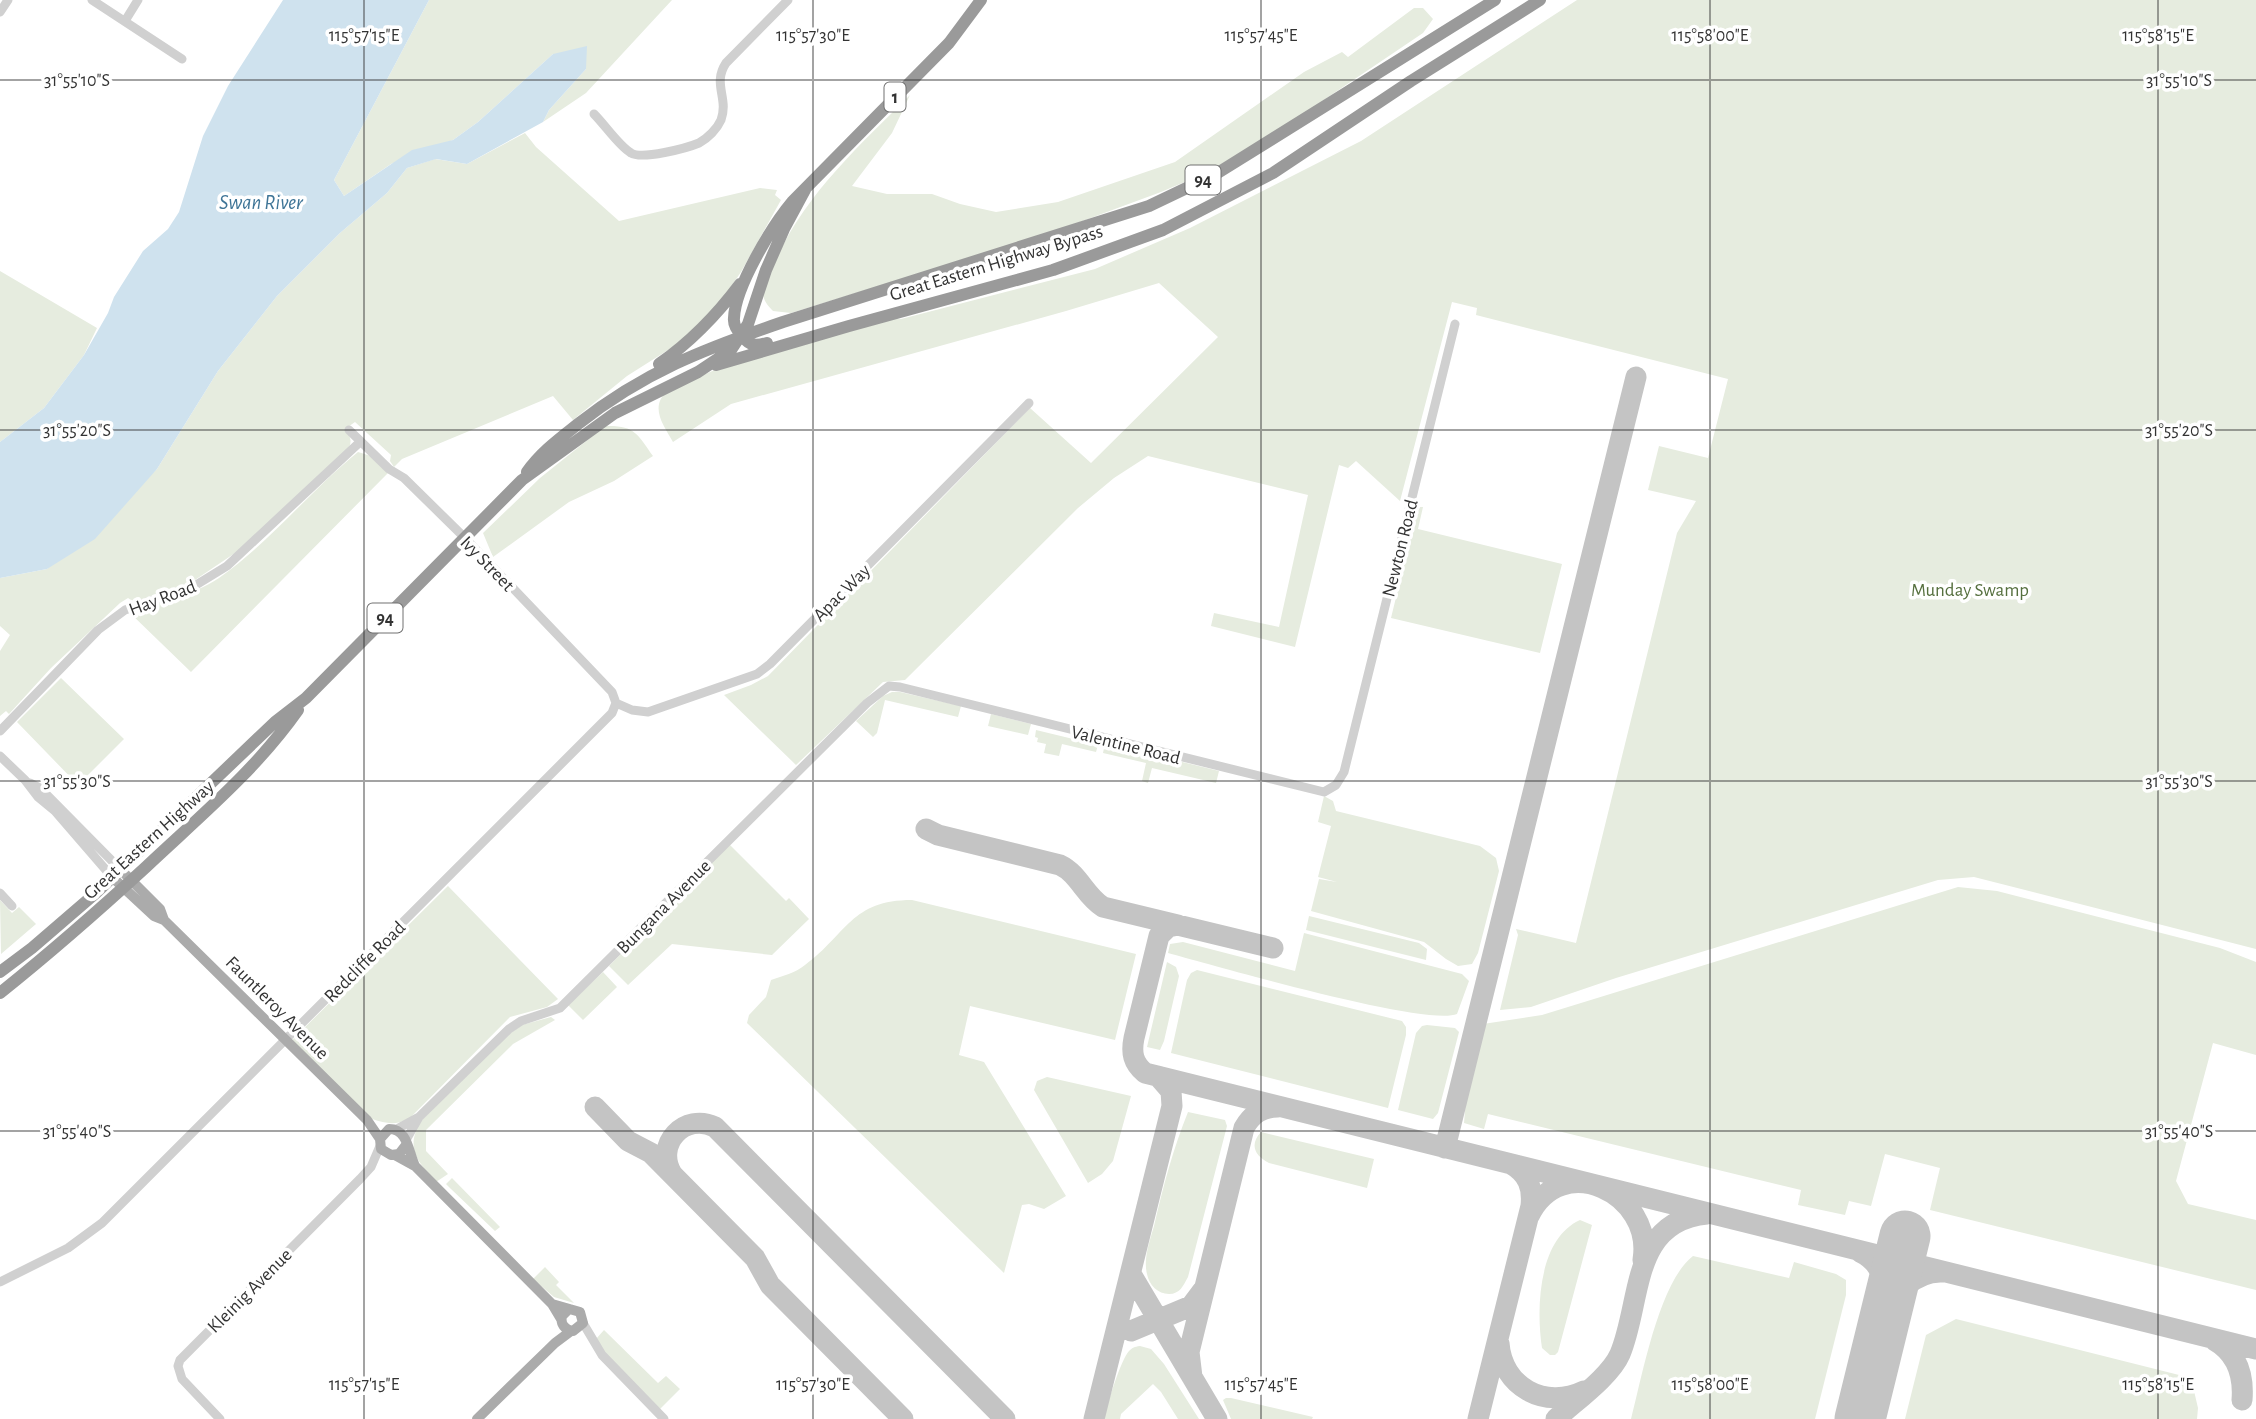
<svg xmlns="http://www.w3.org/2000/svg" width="2256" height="1419" font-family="'Alegreya Sans',sans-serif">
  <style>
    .green { fill: #e6ecdf }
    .water { fill: #cfe2ee }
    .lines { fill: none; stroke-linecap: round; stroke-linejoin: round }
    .taxiway { stroke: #c4c4c4; stroke-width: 21 }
    .runway { stroke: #c4c4c4; stroke-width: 51 }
    .minor { stroke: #d0d0d0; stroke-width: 9 }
    .major { stroke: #ababab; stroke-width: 10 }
    .highway { stroke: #9a9a9a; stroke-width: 12 }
    .ticks { fill: none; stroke: #333; stroke-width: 2; stroke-opacity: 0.45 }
    .labels { text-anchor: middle; stroke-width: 7; stroke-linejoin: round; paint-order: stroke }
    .shield { fill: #fff; stroke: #707070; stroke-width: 2 }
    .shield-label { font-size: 18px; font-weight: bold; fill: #333 }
    .street-label { font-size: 19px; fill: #333; stroke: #fff }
    .park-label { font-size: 19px; fill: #56703f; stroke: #fff }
    .water-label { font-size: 21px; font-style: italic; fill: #3f7597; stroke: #fff }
    .ticks-label { font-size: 18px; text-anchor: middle; fill: #333; stroke: #fff; stroke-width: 7; stroke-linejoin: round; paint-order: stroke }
  </style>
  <rect width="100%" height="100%" fill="#fff"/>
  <!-- green -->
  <path class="green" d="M 429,0 L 672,0 L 586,93 L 543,122 L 549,110 L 586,69 L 553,54 L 478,122 L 453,140 L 391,164 L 344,196 L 334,180 Z
    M 1577,0 L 2256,0 L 2256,949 L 1974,877 L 1938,880 L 1616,978 L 1531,1007 L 1500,1010 L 1518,935 L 1516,929 L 1576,943 L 1677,533 L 1696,501 L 1648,490 L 1659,446 L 1708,458 L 1728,379 L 1476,315 L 1477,308 L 1452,302 L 1400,501 L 1356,461 L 1348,468 L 1339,465 L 1295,647 L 1211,626 L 1214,613 L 1279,627 L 1308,495 L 1148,456 L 1114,478 L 1078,508 L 905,680 L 883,682 L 796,765 L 724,695 L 751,685 L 768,676 L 1030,408 L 1091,463 L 1218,337 L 1159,283 L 1066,311 L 731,404 L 673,442 C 663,424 649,407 668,390 L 724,366 L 892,318 L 901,319 L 1095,269 L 1190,228 L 1361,141 Z
    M 1414,8 L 1423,8 L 1433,19 L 1423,33 L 1269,137 L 1206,173 L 1161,192 L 1042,236 L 791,313 L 773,311 C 768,306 763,300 763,293 C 763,285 770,274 773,267 C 801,198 858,147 910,95 L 892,133 L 852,186 L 887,194 L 932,194 L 960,204 L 996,212 L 1058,202 L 1175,162 L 1304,72 L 1342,52 L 1348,57 Z
    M 525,133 L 536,147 L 619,221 L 760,188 L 777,190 L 775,195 L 781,200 L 741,272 L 717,307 L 687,338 L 627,376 L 573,420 L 553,396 L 402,459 L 394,467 L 390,461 L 391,455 L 355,422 L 345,429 C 352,438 352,442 347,452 L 238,551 L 192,582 L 134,602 L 128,598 L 120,603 L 51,668 L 9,714 L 6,711 L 0,716 L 0,651 L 10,635 L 0,626 L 0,578 L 47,569 L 157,469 L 218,371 L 277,296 L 340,233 L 387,193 L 407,168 L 435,159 L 467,164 Z
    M 0,271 L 97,328 L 84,355 L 44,408 L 0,442 Z
    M 605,426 C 634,425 637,433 653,456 L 614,481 L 569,502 L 493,557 L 483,533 L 540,478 Z
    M 358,452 L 371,456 L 388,473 L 191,672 L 130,613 C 158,598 192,597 219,578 C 270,542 310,491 358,452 Z
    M 1418,507 L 1423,507 L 1418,529 L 1562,564 L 1540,653 L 1391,618 Z
    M 61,678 L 124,739 L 78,785 L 17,722 Z
    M 892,692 L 900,692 L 961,706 L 958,717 L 885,700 L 877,733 L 873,737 L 856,721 L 883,696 Z
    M 991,714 L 1031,724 L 1028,735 L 988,726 Z
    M 1036,730 L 1098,745 L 1096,752 L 1062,744 L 1059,756 L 1044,753 L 1046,744 L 1037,742 L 1038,738 L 1035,737 Z
    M 1105,743 L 1219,771 L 1216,783 L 1152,768 L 1148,783 L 1142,781 L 1146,763 L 1103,753 Z
    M 1324,796 L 1333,801 L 1336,811 L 1480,846 L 1496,858 L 1499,871 L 1478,953 L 1472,964 L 1458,966 L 1446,959 L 1424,942 L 1311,911 L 1319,879 L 1337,882 L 1318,877 L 1331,826 L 1318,822 Z
    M 729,844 L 786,901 L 789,898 L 809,919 L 772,955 L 672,944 L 628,985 L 609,966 Z
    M 448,886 L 558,999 L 547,1007 L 510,1017 L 409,1119 C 395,1125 387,1124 372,1119 L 292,1040 Z
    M 1958,887 L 1997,891 L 2220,948 L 2256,962 L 2256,1055 L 2213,1043 L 2176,1181 L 2188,1204 L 2256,1220 L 2256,1290 L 1930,1210 L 1940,1168 L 1885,1154 L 1871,1206 L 1849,1201 L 1845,1215 L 1798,1205 L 1801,1190 L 1488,1114 L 1484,1129 L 1464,1123 L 1466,1098 L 1483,1024 L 1542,1015 Z
    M 0,900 L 12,913 L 19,907 L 36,924 L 1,954 Z
    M 912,900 L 1136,954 L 1115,1040 L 970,1006 L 959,1055 L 984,1062 L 1066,1196 L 1044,1209 L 1029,1204 L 1022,1205 L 1004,1273 L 747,1023 L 749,1015 L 766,997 L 771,980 C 783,976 795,973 805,965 C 847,934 851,900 912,900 Z
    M 1309,916 L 1419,943 L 1427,949 L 1426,960 L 1306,930 Z
    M 1304,933 L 1462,974 L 1469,981 L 1457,1014 C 1426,1027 1213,965 1168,953 L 1170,944 L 1183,942 L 1295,971 Z
    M 1167,962 L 1176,967 L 1179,976 L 1164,1041 L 1160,1050 L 1147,1047 Z
    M 1197,970 L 1402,1021 L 1406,1027 L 1406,1035 L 1388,1108 L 1171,1053 L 1187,980 L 1191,973 Z
    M 603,972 L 617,987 L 583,1020 L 568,1005 Z
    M 551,1017 L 555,1020 L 513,1044 L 426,1130 L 426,1151 L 448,1174 L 436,1182 C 417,1161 405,1148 421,1121 L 502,1039 L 522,1025 Z
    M 1427,1025 L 1455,1028 L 1459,1032 L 1438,1113 L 1433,1119 L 1398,1110 L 1416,1033 L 1422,1026 Z
    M 1047,1077 L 1131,1096 L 1113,1161 L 1102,1174 L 1088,1183 L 1034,1090 L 1037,1081 Z
    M 1188,1112 L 1225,1120 L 1227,1126 L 1188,1277 C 1183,1286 1180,1294 1169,1294 C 1158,1294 1149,1285 1147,1274 C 1143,1259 1150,1240 1154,1226 C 1163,1187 1173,1149 1188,1112 Z
    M 1261,1132 L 1374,1159 L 1367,1188 L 1269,1163 C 1255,1156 1249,1145 1261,1132 Z
    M 452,1178 L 500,1227 L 495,1231 L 451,1189 L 446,1184 Z
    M 1580,1220 L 1592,1225 L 1558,1352 L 1555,1355 L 1550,1355 L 1542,1348 C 1536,1309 1538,1239 1580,1220 Z
    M 1693,1256 L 1789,1278 L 1794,1262 L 1836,1274 L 1846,1280 L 1846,1295 L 1815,1419 L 1631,1419 C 1642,1377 1659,1282 1693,1256 Z
    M 545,1267 L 559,1282 L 556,1285 L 574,1303 L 554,1297 L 533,1279 Z
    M 1956,1319 L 2191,1378 L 2198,1408 L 2197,1419 L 1905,1419 L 1926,1335 Z
    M 604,1330 L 658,1383 L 666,1376 L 680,1389 L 659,1410 L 598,1346 L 596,1339 Z
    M 1140,1346 L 1151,1349 L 1164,1364 L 1199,1419 L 1178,1419 L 1161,1392 L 1153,1384 L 1121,1414 L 1120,1419 L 1103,1419 C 1107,1406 1121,1359 1129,1351 C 1133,1347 1134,1347 1140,1346 Z
    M 1226,1398 L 1231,1398 L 1313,1417 L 1312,1419 L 1231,1419 L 1223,1400 Z"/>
  <!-- water -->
  <path class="water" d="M 283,0 L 429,0 L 334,180 L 344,196 L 412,150 L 453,140 L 478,122 L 553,54 L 587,46 L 586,69 L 549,110 L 543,122 L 467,164 L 436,159 L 407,168 L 387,193 L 340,233 L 277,296 L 218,371 L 157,469 L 95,539 L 47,569 L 0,578 L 0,442 L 44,408 L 84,355 L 108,313 L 114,297 L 143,251 L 168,229 L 179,212 L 203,136 L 228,86 Z"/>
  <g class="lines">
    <!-- taxiway -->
    <path class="taxiway" d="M 926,829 L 938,835 L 1060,865 C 1079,874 1085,896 1103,907 L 1273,948
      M 1178,925 L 1168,927 L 1159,936 L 1134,1038 C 1131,1053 1133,1063 1145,1073 L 2256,1349
      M 595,1107 L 628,1141 L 651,1153 L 755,1258 L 770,1285 L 903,1419
      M 1445,1148 L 1636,377
      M 672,1174 C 654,1144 685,1112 715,1127 L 1005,1419
      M 1529,1216 C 1561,1149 1654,1193 1643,1260
      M 1860,1252 C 1885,1264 1889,1289 1885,1314
      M 1131,1274 L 1217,1419
      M 1885,1319 C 1895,1294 1911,1273 1940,1272
      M 1131,1331 L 1191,1306 L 1203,1290
      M 2214,1340 C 2237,1353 2244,1375 2242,1400
      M 1499,1343 C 1502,1387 1545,1410 1584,1391
      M 1192,1377 L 1189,1352 L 1244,1128 C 1252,1114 1262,1107 1278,1107
      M 1094,1419 L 1172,1106 L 1171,1091 L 1158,1076
      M 1478,1419 L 1531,1206 C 1533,1187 1528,1174 1511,1164
      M 1556,1419 C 1574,1402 1610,1377 1620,1354 C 1642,1302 1630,1221 1707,1214"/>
    <!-- runway -->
    <path class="runway" d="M 1860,1419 L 1905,1236"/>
    <!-- minor -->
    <path class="minor" d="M 92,0 L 182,59
      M 0,12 L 8,0
      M 125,21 L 138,0
      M 594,114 C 605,125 619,146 631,153 C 642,160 687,148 699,143 C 708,138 717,129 721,120 C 729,98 712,84 726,63 L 788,0
      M 349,430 L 389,469 L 404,478 L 465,538 L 612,692 L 616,703
      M 616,703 L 632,710 L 648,712 L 757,674 L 770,664 L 1029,403
      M 0,731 L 98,630 L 125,610 L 196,585 L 227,566 L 360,442
      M 0,756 L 25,780 L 38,797 L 55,811 L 112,877
      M 30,783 L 40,788 L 120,869
      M 0,893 L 12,906
      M 397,1129 L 419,1117
      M 406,1140 L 419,1117 L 509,1029 L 521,1021 L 560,1008 L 867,703 L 889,686 L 900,687 L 1324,792 L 1336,785 L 1344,772 L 1455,324
      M 0,1282 L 68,1248 L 102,1223 L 612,713 L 616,703
      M 583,1323 L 602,1355 L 664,1419
      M 220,1419 L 182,1379 L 178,1366 L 180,1360 L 360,1179 L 371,1167 L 380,1146"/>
    <!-- major -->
    <path class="major" d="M 120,869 L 160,909 L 164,920
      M 112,877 L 154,916 L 164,920 L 367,1120 L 380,1139
      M 406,1145 L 399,1154 L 391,1155 L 381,1149 L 380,1139 L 389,1129 C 408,1129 408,1151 415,1166
      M 395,1155 L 415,1166 L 552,1304 L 561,1319
      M 552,1304 L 580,1312 L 583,1323 L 573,1331 C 565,1330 560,1324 562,1316 L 569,1309
      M 477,1419 L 555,1343 L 571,1331"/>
    <!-- highway -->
    <path class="highway" d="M 767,343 C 756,346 750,346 743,337 C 738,332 733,326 734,318 C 735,287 772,226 792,202 L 949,43 L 981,0
      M 659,364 C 692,341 716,316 740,284
      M 716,365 L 849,326 L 1053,270 L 1163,230 L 1273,173 L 1411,81 L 1540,0
      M 527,472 C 540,453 559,439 578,424 C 644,372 704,349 783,322 L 1149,206 L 1216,174 L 1495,0
      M 0,972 L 32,948 L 97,892 L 275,722 L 306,698 L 522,480 L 615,413 L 698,372 L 731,350 L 748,324 L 766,270 L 784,229 L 805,190
      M 0,993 C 50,953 98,911 146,867 C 199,817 255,771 298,710"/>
  </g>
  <!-- ticks -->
  <path class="ticks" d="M 364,0 L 364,1419M 813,0 L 813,1419M 1261,0 L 1261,1419M 1710,0 L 1710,1419M 2158,0 L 2158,1419M 0,80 L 2256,80M 0,430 L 2256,430M 0,781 L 2256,781M 0,1131 L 2256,1131"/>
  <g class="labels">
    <!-- shield labels -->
    <g class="shield">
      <rect x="884.5" y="82.5" width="21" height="29" rx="5"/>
      <rect x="1185.5" y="165.5" width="35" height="29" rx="5"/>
      <rect x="367.5" y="603.5" width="35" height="29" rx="5"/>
    </g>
    <g class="shield-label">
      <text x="895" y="103">1</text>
      <text x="1203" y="186">94</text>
      <text x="385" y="624">94</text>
    </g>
    <!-- street labels -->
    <g class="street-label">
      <text transform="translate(996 262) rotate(-17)" y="7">Great Eastern Highway Bypass</text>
      <text transform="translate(1399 548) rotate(-76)" y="7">Newton Road</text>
      <text transform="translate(488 563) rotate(46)" y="7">Ivy Street</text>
      <text transform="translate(841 592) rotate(-45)" y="7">Apac Way</text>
      <text transform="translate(162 597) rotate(-21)" y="7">Hay Road</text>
      <text transform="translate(1126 744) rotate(14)" y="7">Valentine Road</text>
      <text transform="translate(148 839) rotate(-42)" y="7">Great Eastern Highway</text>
      <text transform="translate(663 906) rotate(-45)" y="7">Bungana Avenue</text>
      <text transform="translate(364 961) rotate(-45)" y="7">Redcliffe Road</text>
      <text transform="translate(278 1007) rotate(45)" y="7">Fauntleroy Avenue</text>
      <text transform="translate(249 1290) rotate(-45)" y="7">Kleinig Avenue</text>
    </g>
    <!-- park labels -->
    <g class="park-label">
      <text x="1970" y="596">Munday Swamp</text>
    </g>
    <!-- water labels -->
    <g class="water-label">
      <text x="261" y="209">Swan River</text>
    </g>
  </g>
  <g class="ticks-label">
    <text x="364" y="41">115°57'15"E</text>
    <text x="813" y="41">115°57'30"E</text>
    <text x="1261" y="41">115°57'45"E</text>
    <text x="1710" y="41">115°58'00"E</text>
    <text x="2158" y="41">115°58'15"E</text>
    <text x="77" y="86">31°55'10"S</text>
    <text x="2179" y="86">31°55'10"S</text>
    <text x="77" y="436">31°55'20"S</text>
    <text x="2179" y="436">31°55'20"S</text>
    <text x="77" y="787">31°55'30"S</text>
    <text x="2179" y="787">31°55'30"S</text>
    <text x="77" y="1137">31°55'40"S</text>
    <text x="2179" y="1137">31°55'40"S</text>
    <text x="364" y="1390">115°57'15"E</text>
    <text x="813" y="1390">115°57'30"E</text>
    <text x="1261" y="1390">115°57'45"E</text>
    <text x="1710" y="1390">115°58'00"E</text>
    <text x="2158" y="1390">115°58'15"E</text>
  </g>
</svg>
